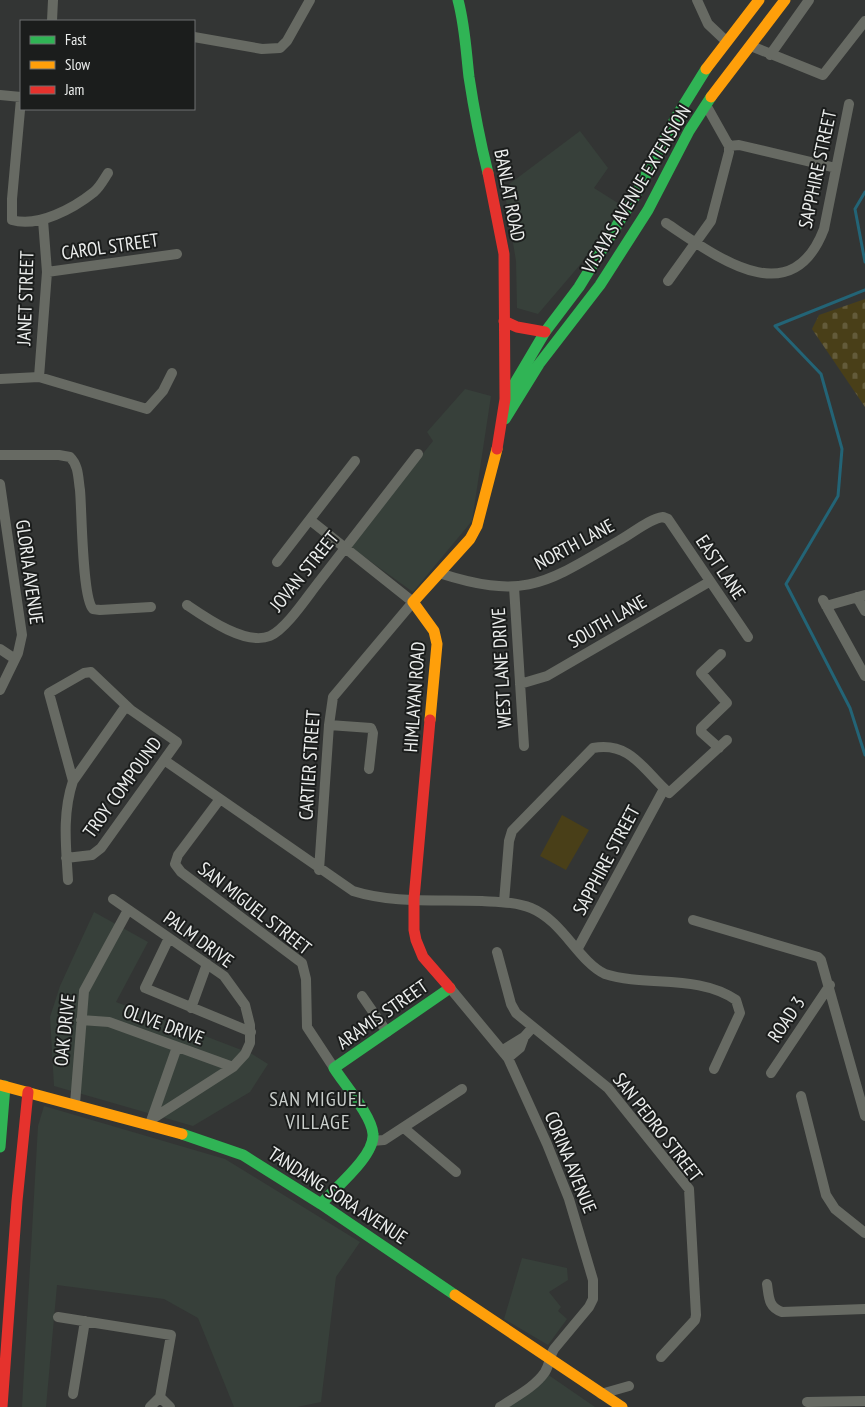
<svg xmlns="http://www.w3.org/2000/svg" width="865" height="1407" font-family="'PT Sans Narrow',sans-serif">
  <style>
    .built { fill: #37403a }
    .cemetery { fill: url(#cemetery-stones) }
    .pitch { fill: #493f18 }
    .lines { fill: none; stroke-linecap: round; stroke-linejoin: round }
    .stream { stroke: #236476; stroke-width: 3 }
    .street { stroke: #676a63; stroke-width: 10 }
    .fast { stroke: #30b455; stroke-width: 11 }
    .slow { stroke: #ff9f0a; stroke-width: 11 }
    .jam { stroke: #e5322d; stroke-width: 11 }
    .labels { text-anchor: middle; stroke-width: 4; stroke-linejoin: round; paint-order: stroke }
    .street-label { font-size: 19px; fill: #eceeed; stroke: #1b1d1c }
    .neighbourhood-label { font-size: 20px; letter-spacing: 1px; fill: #cacfcc; stroke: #1b1d1c }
  </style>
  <defs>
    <pattern id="cemetery-stones" width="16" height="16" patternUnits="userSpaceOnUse" patternTransform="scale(1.25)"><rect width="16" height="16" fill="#493f18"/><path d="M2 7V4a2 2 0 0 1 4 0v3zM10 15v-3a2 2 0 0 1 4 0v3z" fill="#635b3a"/></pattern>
  </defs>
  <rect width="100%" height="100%" fill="#333534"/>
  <!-- built -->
  <path class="built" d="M 580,131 L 608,168 L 594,188 L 621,205 L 579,266 L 538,314 L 517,308 L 516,261 L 504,188 Z
    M 465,389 L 491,396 L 472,521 L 413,592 L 349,546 L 433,441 L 427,432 Z
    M 94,912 L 148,942 L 116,1002 L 252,1054 L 268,1064 L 250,1092 L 193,1126 L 54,1086 L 50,1017 L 60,986 Z
    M 44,1106 L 225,1159 L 360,1242 L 336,1277 L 321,1402 L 297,1407 L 234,1407 L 198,1318 L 164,1299 L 57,1285 L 46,1407 L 22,1407 L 38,1126 Z
    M 522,1258 L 567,1268 L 568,1280 L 549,1292 L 561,1307 L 558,1311 L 567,1319 L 548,1345 L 504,1319 Z
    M 547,1374 L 595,1407 L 506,1407 Z"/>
  <!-- cemetery -->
  <path class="cemetery" d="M 865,299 L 865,407 L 812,329 L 819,315 Z"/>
  <!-- pitch -->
  <path class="pitch" d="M 562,815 L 589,830 L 566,870 L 540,856 Z"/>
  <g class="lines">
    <!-- stream -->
    <path class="stream" d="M 865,192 L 855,209 L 865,262
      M 865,290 L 775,326 L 821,374 L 842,449 L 838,496 L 786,584 L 850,708 L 865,755"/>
    <!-- street -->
    <path class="street" d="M 697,0 L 708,24 L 726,41
      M 52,21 L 53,0
      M 194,37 L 262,49 L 280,48 L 287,41 L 310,0
      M 751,46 L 823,75 L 865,21
      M 770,55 L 809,0
      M 0,95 L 21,97
      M 21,99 L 12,199 L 12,220 C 38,228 74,208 94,192 C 100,187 104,179 108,173
      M 729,146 L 739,145 L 836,168
      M 666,223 C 716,256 791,315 824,229 L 849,104
      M 47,272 L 177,254
      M 668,281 L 711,221 L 729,152 L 729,146 L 706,105
      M 39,377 L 47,272 L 43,220
      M 0,379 L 39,377 L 147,409 L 163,391 L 172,373
      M 0,455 L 59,455 L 70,457 C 79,466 78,478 80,490 C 82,512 82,598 93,609 L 100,610 L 151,607
      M 0,484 L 22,635 L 18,653 L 0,690
      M 310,520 L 413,602 L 333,697 L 329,725 L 319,870
      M 277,562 L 355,461
      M 439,573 C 526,601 546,583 620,540 C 633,533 649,519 663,517 L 668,519 L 748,637
      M 514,587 L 524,746
      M 857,597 L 865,611
      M 823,600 L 865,676
      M 187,605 C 206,618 246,646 270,636 C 286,629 307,597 318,583 C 351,540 385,497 418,454
      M 826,606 L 865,595
      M 0,649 L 15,659
      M 520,684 L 547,676 L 709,582
      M 329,725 L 371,728 L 373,733 L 369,769
      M 719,748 L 701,732 L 701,728 L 727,703 L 701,673 L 721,654
      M 164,760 L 353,891 C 394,904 440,899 482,901 C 499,902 516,902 531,908 C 563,921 578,961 605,974 C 647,987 698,974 736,1000 L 740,1013 L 714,1069
      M 220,799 L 178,855 L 175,864 L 181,872 L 302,963 L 306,979 L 307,1027 L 334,1068
      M 66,858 L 92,855 L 101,848 L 177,742 L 131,710 L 91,672 L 84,673 L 49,693 L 73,781
      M 68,880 C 66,846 62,814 73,781 L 126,706
      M 113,899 L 224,976 L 245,1005 L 250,1025 L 250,1043 L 245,1054 L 233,1067 L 152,1119
      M 504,902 L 509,841 L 512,831 L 593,748 C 631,741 644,771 669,793 L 727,740
      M 693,920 L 818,957 L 821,960 L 865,1116
      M 169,938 L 145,988 L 251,1032
      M 578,948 L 664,789
      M 497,952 L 511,1004 L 516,1013 L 608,1088 L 689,1189 L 696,1315 L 695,1320 L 661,1357
      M 450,988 L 508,1058 L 547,1144 L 569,1199 L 593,1280 L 593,1299 L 589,1307 L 554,1349 C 549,1357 550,1364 545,1372 C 535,1387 515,1397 500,1407
      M 362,996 L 387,1032
      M 191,1008 L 207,964
      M 81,1020 L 109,1022 L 233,1067
      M 503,1050 L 524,1037 L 533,1027
      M 508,1058 L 520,1048 L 524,1037
      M 771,1073 L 830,985
      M 801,1096 L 826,1195 L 835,1209 L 865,1233
      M 75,1104 L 84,991 L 128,910
      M 151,1121 L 177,1047
      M 404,1128 L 456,1172
      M 372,1141 L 384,1140 L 462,1089
      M 767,1284 C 769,1297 768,1307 782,1312 L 865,1309
      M 58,1317 L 171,1335 L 160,1397 L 150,1407
      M 73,1394 L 85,1321
      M 601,1394 L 629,1386
      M 160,1397 L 170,1407
      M 807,1402 L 865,1401"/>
    <!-- fast -->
    <path class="fast" d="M 458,0 C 465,26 466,51 469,77 C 474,110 480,141 488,173
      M 506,398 L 545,332 L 579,287 L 635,196 L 675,119 L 706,69
      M 505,419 L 539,364 L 600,285 L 648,210 L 689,131 L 711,97
      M 182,1134 L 243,1155 L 321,1204 L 455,1295
      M 0,1147 L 5,1086
      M 321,1204 C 335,1188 375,1156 373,1134 C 372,1116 344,1084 334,1068 L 450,988"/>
    <!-- slow -->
    <path class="slow" d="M 706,69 L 759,0
      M 711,97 L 785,0
      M 430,720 L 437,644 L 434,631 L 413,602 L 470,539 L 477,526 L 497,449
      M 0,1085 L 182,1134
      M 455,1295 L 622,1407"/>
    <!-- jam -->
    <path class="jam" d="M 488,173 L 504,254 L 505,399 L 497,449
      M 504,321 L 517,327 L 545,332
      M 430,720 L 414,899 L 414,930 L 416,940 L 423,957 L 450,988
      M 2,1407 L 17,1201 L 28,1092"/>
  </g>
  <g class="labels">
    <!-- street labels -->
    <g class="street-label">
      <text transform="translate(817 169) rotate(-78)" y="7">SAPPHIRE STREET</text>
      <text transform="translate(636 189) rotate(-59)" y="7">VISAYAS AVENUE EXTENSION</text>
      <text transform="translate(510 195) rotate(79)" y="7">BANLAT ROAD</text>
      <text transform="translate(110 246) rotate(-8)" y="7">CAROL STREET</text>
      <text transform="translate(25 298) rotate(-88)" y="7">JANET STREET</text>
      <text transform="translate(574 544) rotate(-28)" y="7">NORTH LANE</text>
      <text transform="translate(721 567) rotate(56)" y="7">EAST LANE</text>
      <text transform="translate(304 571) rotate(-51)" y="7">JOVAN STREET</text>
      <text transform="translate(30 572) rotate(82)" y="7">GLORIA AVENUE</text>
      <text transform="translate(607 621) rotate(-30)" y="7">SOUTH LANE</text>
      <text transform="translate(501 668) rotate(-93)" y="7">WEST LANE DRIVE</text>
      <text transform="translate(414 697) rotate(-86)" y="7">HIMLAYAN ROAD</text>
      <text transform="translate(309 765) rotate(-86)" y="7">CARTIER STREET</text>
      <text transform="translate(122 787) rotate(-54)" y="7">TROY COMPOUND</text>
      <text transform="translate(606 860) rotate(-62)" y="7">SAPPHIRE STREET</text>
      <text transform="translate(255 908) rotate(38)" y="7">SAN MIGUEL STREET</text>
      <text transform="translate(199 939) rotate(36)" y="7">PALM DRIVE</text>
      <text transform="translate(382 1014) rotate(-35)" y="7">ARAMIS STREET</text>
      <text transform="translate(786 1019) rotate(-56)" y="7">ROAD 3</text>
      <text transform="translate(164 1024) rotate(20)" y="7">OLIVE DRIVE</text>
      <text transform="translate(64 1030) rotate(-84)" y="7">OAK DRIVE</text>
      <text transform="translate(658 1127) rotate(52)" y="7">SAN PEDRO STREET</text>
      <text transform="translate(571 1162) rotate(68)" y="7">CORINA AVENUE</text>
      <text transform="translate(338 1195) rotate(33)" y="7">TANDANG SORA AVENUE</text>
    </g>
    <!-- neighbourhood labels -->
    <g class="neighbourhood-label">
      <text x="318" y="1106">SAN MIGUEL<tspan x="318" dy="23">VILLAGE</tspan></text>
    </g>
  </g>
  <!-- legend -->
  <rect x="20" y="20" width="175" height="90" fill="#1b1d1c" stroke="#6f7170"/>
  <rect x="30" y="36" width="25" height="8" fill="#30b455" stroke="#6f7170"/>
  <text x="65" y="45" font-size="15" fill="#eceeed">Fast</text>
  <rect x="30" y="61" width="25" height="8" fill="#ff9f0a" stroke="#6f7170"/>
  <text x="65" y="70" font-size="15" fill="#eceeed">Slow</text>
  <rect x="30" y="86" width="25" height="8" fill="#e5322d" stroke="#6f7170"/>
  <text x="65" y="95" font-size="15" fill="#eceeed">Jam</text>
</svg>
